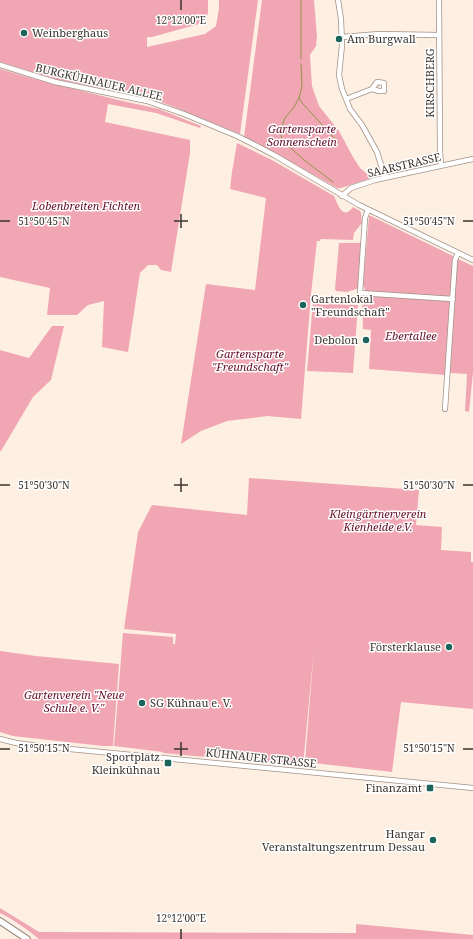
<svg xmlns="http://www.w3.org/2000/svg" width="473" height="939" font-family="'Noto Serif',serif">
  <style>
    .green { fill: #f1a7b3 }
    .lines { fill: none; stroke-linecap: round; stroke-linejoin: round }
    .stream { stroke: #94914a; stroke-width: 1 }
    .minor-casing { stroke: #a19288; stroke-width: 6 }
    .major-casing { stroke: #a19288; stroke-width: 8 }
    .minor { stroke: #fff; stroke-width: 4.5 }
    .major { stroke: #fff; stroke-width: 5.5 }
    .ticks { fill: none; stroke: #3a342f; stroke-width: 1.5 }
    .poi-dot { fill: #1c655c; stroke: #fff; stroke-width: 1.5 }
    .labels { text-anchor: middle; stroke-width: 3; stroke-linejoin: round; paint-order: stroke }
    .poi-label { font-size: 11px; fill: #3a342f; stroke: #fff; text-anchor: end }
    .street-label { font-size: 11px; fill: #3a342f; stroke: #fff }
    .park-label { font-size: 11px; font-style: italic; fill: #660d29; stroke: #fff }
    .ticks-label { font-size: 10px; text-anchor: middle; fill: #3a342f; stroke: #fff; stroke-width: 3; stroke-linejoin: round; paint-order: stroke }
  </style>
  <rect width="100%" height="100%" fill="#feefe3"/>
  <!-- green -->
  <path class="green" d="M 0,0 L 208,0 C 208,12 210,17 199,24 L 152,37 L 147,37 L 147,47 L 205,34 L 216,26 L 219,8 L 219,0 L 258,0 L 240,134 L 174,107 L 156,100 L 136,95 L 49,78 L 0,62 Z
    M 262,0 L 314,0 L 317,37 L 316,46 L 310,55 L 312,86 L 319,106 L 339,131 L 353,157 L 360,168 L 372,178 L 341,188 L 337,188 L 273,152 L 244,137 Z
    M 0,69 L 35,79 L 118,100 L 159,109 L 201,126 L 200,128 L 156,113 L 108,104 L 105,122 L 190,140 L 190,153 L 171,272 L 161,270 L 157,265 L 148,265 L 140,273 L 128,352 L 102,347 L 104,301 L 88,305 L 77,315 L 47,315 L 50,288 L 0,277 Z
    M 237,143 L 272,160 L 334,196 C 338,205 343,221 353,207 L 360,211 L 361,213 L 362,223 L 354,233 L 353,240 L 321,239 L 320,241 L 317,241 L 311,294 L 301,419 L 267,416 L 227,421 L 201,431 L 181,444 L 206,284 L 255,290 L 266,198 L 230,189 L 232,172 Z
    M 369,216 L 371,216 L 453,256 L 454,260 L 451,293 L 449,296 L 446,297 L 366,292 L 363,285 Z
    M 339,243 L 362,243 L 359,288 L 347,292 L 336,291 L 335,289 Z
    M 458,259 L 473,266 L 473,372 L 469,412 L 465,411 L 467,374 L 450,373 L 457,260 Z
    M 366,295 L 447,300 L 450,302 L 451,305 L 446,375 L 369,369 L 371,330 L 363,329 L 362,297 Z
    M 313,302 L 358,305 L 353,373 L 307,371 Z
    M 52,326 L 64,326 L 51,380 L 33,397 L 1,451 L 0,451 L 0,350 L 29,358 Z
    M 249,478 L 419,490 L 416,525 L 442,527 L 441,550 L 471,552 L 471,562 L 473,562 L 473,709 L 401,702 L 392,772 L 305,762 L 314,648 L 303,766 L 163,753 L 163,752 L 114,746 L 123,633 L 173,637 L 173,644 L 175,644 L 176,634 L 124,629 L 138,532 L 152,505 L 247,515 Z
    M 0,651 L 36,656 L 119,664 L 113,746 L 103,746 L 13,736 L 0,732 Z
    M 0,908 L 39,932 L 356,933 L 356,924 L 473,935 L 473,939 L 39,939 C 27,929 14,920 0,913 Z"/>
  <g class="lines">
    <!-- stream -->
    <path class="stream" d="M 301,0 L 301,59
      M 301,64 L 302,86 L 299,98 L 303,104 L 338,142
      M 299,98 L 294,107 L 285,118 L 283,123 L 281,135 L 282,140 L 304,160 L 333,182"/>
    <defs>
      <path id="minor" d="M 338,0 L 341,19 L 342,45 L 339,75 L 342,89 L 350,109 L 362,125 L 377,152 L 385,178
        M 439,0 L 440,152 L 441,165
        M 342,37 L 379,34 L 439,35
        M 0,65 L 55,82 L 147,101 L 184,114 L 237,136 L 251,143 L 274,155 L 359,205 L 473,260
        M 346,99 L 372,89 L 379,91 L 384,91 L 384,83 L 377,82 L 372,89
        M 342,196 L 351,188 L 375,180 L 473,159
        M 368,210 L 365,218 L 360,293 L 453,299
        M 445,409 L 455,260 L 458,253
        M 0,739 L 16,743 L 39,746 L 473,788"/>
      <path id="major" d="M 0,921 L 27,939"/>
    </defs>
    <!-- minor casing -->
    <use href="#minor" class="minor-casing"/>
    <!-- major casing -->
    <use href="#major" class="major-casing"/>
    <!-- minor -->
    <use href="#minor" class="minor"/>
    <!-- major -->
    <use href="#major" class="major"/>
  </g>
  <!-- ticks -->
  <path class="ticks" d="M 181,0 L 181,10M 181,214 L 181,228M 0,221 L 10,221M 174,221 L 188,221M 463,221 L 473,221M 181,478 L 181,492M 0,485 L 10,485M 174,485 L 188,485M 463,485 L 473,485M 181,742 L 181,756M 0,749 L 10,749M 174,749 L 188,749M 463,749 L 473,749M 181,929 L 181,939"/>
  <!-- markers -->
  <g class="poi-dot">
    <circle cx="24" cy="33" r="4"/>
    <circle cx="339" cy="39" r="4"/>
    <circle cx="303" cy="305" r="4"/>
    <circle cx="366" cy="340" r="4"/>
    <circle cx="449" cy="647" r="4"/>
    <circle cx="142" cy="703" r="4"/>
    <rect x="164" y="759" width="8" height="8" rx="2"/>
    <rect x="426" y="784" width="8" height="8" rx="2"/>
    <circle cx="433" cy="840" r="4"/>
  </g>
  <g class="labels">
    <!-- poi labels -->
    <g class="poi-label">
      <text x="32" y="37" text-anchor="start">Weinberghaus</text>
      <text x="347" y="43" text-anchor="start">Am Burgwall</text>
      <text x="311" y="303" text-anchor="start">Gartenlokal<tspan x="311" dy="13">"Freundschaft"</tspan></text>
      <text x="358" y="344">Debolon</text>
      <text x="441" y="651">Försterklause</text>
      <text x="150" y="707" text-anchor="start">SG Kühnau e. V.</text>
      <text x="160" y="761">Sportplatz<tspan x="160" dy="13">Kleinkühnau</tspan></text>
      <text x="422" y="792">Finanzamt</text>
      <text x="425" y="838">Hangar<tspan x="425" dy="13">Veranstaltungszentrum Dessau</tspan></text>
    </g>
    <!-- street labels -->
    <g class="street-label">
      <text transform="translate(99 82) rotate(13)" y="4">BURGKÜHNAUER ALLEE</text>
      <text transform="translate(430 83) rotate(-90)" y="4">KIRSCHBERG</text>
      <text transform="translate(404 165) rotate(-13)" y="4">SAARSTRASSE</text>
      <text transform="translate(261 758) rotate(6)" y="4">KÜHNAUER STRASSE</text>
    </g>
    <!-- park labels -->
    <g class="park-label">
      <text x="302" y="133">Gartensparte<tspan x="302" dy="13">Sonnenschein</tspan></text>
      <text x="86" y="210">Lobenbreiten Fichten</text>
      <text x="411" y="340">Ebertallee</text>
      <text x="250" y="358">Gartensparte<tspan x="250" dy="13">"Freundschaft"</tspan></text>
      <text x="378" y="518">Kleingärtnerverein<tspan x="378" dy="13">Kienheide e.V.</tspan></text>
      <text x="74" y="699">Gartenverein "Neue<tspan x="74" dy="13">Schule e. V."</tspan></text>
    </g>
  </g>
  <g class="ticks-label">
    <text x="181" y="24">12°12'00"E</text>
    <text x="44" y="225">51°50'45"N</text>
    <text x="429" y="225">51°50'45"N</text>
    <text x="44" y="489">51°50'30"N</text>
    <text x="429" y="489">51°50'30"N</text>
    <text x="44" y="752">51°50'15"N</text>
    <text x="429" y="752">51°50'15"N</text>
    <text x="181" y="922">12°12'00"E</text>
  </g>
</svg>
